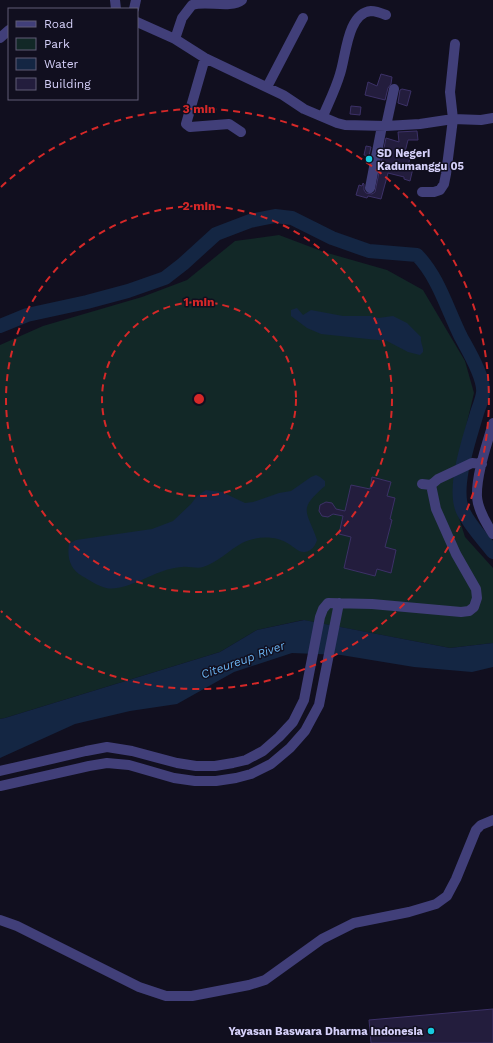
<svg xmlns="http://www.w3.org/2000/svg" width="493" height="1043" font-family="'Work Sans',sans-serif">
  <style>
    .green { fill: #122827 }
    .water { fill: #142643 }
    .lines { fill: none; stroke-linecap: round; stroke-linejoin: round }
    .river { stroke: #142643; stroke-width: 14 }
    .building { fill: #231d3d; stroke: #3c3167 }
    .minor { stroke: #413f79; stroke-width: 10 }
    .ring { fill: none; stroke: #d62828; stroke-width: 2; stroke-dasharray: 7 5 }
    .poi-dot { fill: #18cbdf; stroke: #110f1f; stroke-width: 1.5 }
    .labels { text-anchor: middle; stroke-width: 3; stroke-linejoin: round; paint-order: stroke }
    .poi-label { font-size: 11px; font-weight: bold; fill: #d6d1fa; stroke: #110f1f; text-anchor: start }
    .water-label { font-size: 12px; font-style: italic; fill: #6ab2ef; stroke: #110f1f }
    .centre { fill: #d62828; stroke: #110f1f; stroke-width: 2 }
    .ring-label { font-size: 12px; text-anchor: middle; font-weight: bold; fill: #d62828; stroke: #110f1f; stroke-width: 3; stroke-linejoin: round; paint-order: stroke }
  </style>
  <rect width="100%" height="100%" fill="#110f1f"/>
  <!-- green -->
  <path class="green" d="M 279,235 L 324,252 L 387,270 L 423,290 L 465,361 L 474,393 L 454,477 L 454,502 L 465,537 L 493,568 L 493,643 L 450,648 L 303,620 L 257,630 L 220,652 L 5,718 L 0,719 L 0,345 L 43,326 L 142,297 L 187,280 L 235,241 Z"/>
  <!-- water -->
  <path class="water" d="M 297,308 L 303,315 L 311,310 L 343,316 L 371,316 L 378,318 L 393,316 L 407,323 L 421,337 C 420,343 424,347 423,352 L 420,355 L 408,352 L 387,341 L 321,334 L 307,328 L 291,316 L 291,310 Z
    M 316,475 L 320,477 L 325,481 L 325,486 C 297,510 307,510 317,540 C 315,546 312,551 305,552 C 299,553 294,547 289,544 C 275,535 257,536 242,543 C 231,549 215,564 203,567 C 197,569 189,566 182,567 C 178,567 174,568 170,569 C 151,573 125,592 106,588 C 98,586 89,580 82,576 C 70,569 67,558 69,544 L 76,540 L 152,529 L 173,521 L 191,504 L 197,496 L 206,490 L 222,492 L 245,503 L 253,502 L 279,493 L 291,491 L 311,477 Z
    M 304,620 L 450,648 L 493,643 L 493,667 L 472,672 L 414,667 L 341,655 L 292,653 L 234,672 L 177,704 L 130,711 L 75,724 L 0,758 L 0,719 L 5,718 L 220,652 L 257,630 Z"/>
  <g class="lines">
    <!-- river -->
    <path class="river" d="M 0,326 L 27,315 L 87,302 L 128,291 L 165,278 L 183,264 L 216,234 L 250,221 L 275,216 L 292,218 L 332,238 L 369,251 L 417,255 C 439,278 447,309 461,337 C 468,350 485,378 483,393 C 482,400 479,407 477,413 C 470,437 452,488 463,511 C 470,526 483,539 493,552"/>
  </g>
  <!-- building -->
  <path class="building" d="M 381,74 L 392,77 L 391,84 L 388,88 L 385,100 L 365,95 L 368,82 L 377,86 Z
    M 402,89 L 411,91 L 407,106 L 398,103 L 400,90 Z
    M 351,106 L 361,107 L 360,115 L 350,114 Z
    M 417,131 L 418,140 L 408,140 L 404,156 L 410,157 L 408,167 L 413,168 L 410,181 L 404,179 L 404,177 L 388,173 L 381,199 L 368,196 L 367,198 L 356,195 L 359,185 L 362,186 L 363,183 L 364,184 L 364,190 L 366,193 L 372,194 L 375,192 L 386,138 L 399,142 L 398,132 Z
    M 366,146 L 371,147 L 369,156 L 364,155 Z
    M 372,477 L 391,482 L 387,496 L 395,498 L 390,519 L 392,520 L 385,547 L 396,550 L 391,573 L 377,569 L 375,576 L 344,568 L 351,537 L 339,534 L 343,516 L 333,514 L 328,517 L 322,516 L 319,511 L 320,505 L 326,502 L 332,503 L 336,509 L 345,511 L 351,485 L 370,489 Z
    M 493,1009 L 493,1043 L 371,1043 L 369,1020 Z"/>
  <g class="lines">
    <!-- minor -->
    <path class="minor" d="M 115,0 L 116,9
      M 134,9 L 136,0
      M 137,22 L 175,39 L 205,58 L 283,95 L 304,109 L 337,123 L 345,125 L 386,126 L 420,124 L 453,119 L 481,120 L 493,118
      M 0,38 L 9,30
      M 175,39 L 182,18 L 192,5 C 206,0 230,9 242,0
      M 205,58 L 186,124 L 190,127 L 229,124 L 241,132
      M 267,87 L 303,18
      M 323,116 C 329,102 336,88 340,74 C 346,57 347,13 371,11 C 375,11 381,13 386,15
      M 386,126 L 394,89
      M 370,188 L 382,126
      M 422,192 L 434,192 L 440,190 L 444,184 L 446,174 L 453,119 L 450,92 L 455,44
      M 493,423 C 487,444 476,475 477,497 C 478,510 486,523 493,534
      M 422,484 L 431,485 L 438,479 L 472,463 L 482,464
      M 0,771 L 86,751 L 107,747 L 132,751 L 177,763 L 196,766 L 215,766 L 233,763 L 246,760 L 263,751 L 279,737 L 293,722 L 304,700 L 320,617 L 323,609 L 328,603 L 372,604 L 461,612 L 469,611 L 474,607 L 477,598 L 476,589 L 456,554 L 436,509 L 431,485
      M 0,786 L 89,766 L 107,763 L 129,765 L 174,778 L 195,781 L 216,781 L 236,778 L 251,774 L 271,764 L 290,748 L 305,731 L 319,705 L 339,603
      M 0,920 L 17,926 L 139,987 L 166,996 L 192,996 L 249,985 L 265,980 L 322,939 L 354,923 L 409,912 L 436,904 L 447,896 L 456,879 L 476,830 L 481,825 L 493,820"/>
  </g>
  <!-- distance rings -->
  <g class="ring">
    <circle cx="199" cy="399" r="97"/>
    <circle cx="199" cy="399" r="193"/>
    <path d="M1 187A290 290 0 1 1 1 611"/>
  </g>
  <!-- markers -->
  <g class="poi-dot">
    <circle cx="369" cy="159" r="4"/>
    <circle cx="431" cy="1031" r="4"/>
  </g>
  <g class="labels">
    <!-- poi labels -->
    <g class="poi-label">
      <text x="377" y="157">SD Negeri<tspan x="377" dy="13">Kadumanggu 05</tspan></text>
      <text x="423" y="1035" text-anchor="end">Yayasan Baswara Dharma Indonesia</text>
    </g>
    <!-- water labels -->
    <g class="water-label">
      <text transform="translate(243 660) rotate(-20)" y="4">Citeureup River</text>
    </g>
  </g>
  <circle cx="199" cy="399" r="6" class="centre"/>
  <g class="ring-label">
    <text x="199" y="113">3 min</text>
    <text x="199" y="210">2 min</text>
    <text x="199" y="306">1 min</text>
  </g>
  <!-- legend -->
  <rect x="8" y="8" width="130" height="92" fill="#110f1f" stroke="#605d77"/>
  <rect x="16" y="21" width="20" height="6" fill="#413f79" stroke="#605d77"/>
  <text x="44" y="28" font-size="12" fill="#d6d1fa">Road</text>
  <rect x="16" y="38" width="20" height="12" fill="#122827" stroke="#605d77"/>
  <text x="44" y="48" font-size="12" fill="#d6d1fa">Park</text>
  <rect x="16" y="58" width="20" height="12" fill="#142643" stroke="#605d77"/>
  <text x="44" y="68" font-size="12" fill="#d6d1fa">Water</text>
  <rect x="16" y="78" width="20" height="12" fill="#231d3d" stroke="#605d77"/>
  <text x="44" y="88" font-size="12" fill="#d6d1fa">Building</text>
</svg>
